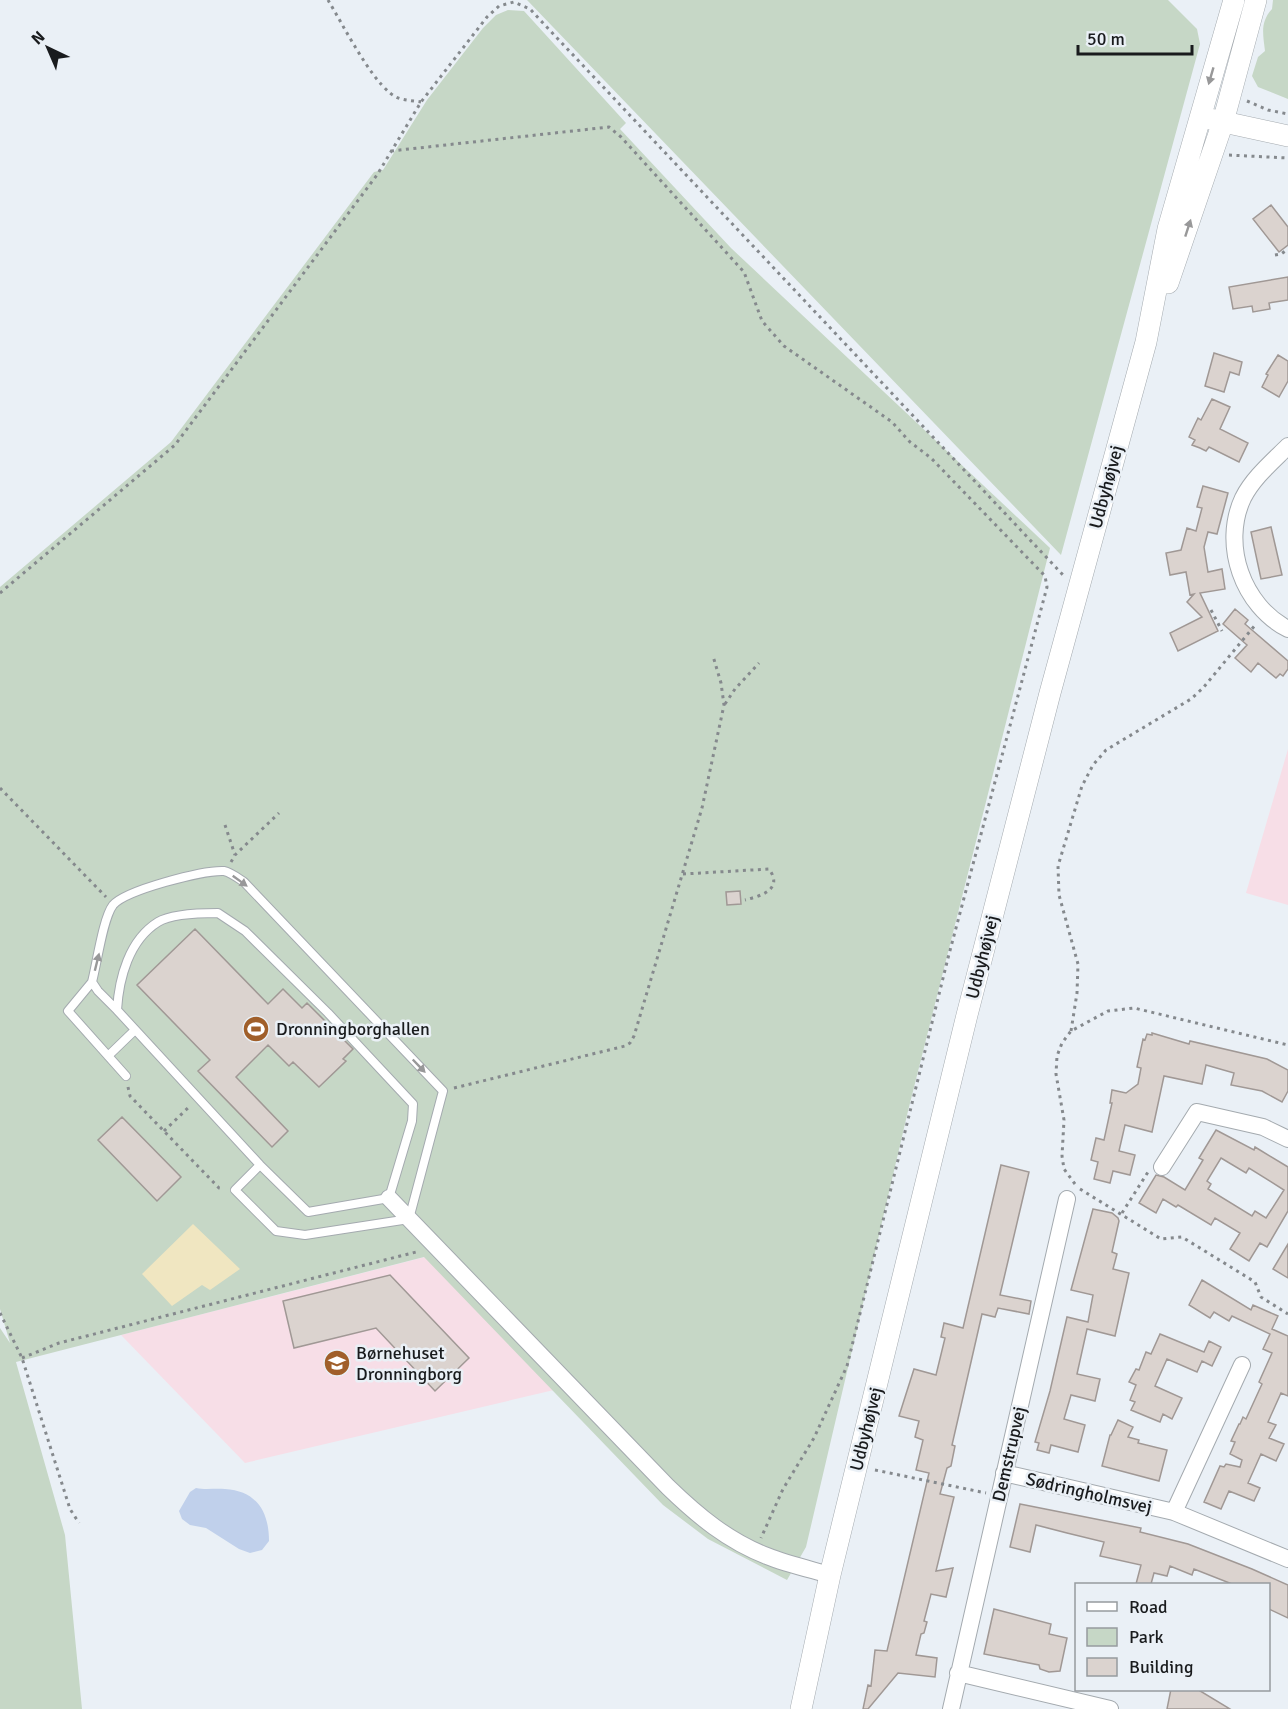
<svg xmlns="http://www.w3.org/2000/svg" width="1288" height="1709" font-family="Signika,sans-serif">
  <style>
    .education { fill: #f7dee7 }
    .green { fill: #c6d7c6 }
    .sand { fill: #f0e6c1 }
    .water { fill: #c0d0eb }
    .building { fill: #dbd3cf; stroke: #a09895; stroke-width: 1.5; fill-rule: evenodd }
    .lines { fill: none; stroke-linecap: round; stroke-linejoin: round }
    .service-casing { stroke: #a4aaaf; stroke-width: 10 }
    .minor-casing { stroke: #a4aaaf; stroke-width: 18 }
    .tertiary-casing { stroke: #a4aaaf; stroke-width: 22 }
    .path { stroke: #85898d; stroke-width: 3; stroke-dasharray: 3 4.5; stroke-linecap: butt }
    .service { stroke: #fff; stroke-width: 8 }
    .minor { stroke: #fff; stroke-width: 16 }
    .tertiary { stroke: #fff; stroke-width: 21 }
    .oneway { fill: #989899 }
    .labels { text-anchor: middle; stroke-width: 5; stroke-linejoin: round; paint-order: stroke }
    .street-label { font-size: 18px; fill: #191b1d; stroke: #eaf0f6 }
    .poi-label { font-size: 18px; fill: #191b1d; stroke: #eaf0f6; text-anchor: start }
  </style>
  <rect width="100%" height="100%" fill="#eaf0f6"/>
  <!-- education -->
  <path class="education" d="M 1288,749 L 1288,905 L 1246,893 Z
    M 425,1257 L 554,1390 L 245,1463 L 121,1335 Z"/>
  <!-- green -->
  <path class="green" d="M 527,0 L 1168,0 L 1197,29 L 1200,44 L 1061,555 Z
    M 1273,0 L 1288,0 L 1288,99 L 1258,87 L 1252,76 L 1258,57 L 1265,51 C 1263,34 1260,22 1272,9 Z
    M 508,10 L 524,11 L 626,123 L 620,129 L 731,248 L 1050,548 L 908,1111 L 806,1547 L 787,1580 L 708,1539 L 663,1505 L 424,1257 L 16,1362 L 65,1535 L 82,1709 L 0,1709 L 0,1328 L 10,1343 L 0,1309 L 0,587 L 171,442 L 374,172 L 383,170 L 427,100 L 483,28 L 496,15 Z"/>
  <!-- sand -->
  <path class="sand" d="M 193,1224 L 240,1269 L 210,1290 L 202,1285 L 172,1306 L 142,1274 Z"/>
  <!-- water -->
  <path class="water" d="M 196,1488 C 206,1490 215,1488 225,1489 C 257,1491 269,1512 269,1541 L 262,1550 L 250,1553 L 239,1549 L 206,1528 L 190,1525 L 182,1519 L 179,1511 L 190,1492 Z"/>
  <!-- building -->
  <path class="building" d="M 1271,205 L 1288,227 L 1288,245 L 1279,252 L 1253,219 Z
    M 1288,277 L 1288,300 L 1269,303 L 1270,309 L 1253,312 L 1252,306 L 1233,309 L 1229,287 Z
    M 1214,353 L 1242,362 L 1239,375 L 1230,372 L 1224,392 L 1205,386 Z
    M 1278,355 L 1288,361 L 1288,381 L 1279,397 L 1262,387 L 1268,375 L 1266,374 Z
    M 1212,399 L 1230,407 L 1220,429 L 1248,443 L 1239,462 L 1209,447 L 1206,451 L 1200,448 L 1192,445 L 1195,440 L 1189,437 L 1198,418 L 1201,420 Z
    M 1203,486 L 1228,493 L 1217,534 L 1208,532 L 1204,547 L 1208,572 L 1222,569 L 1225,589 L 1200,593 L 1218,631 L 1178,651 L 1170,633 L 1202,617 L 1187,602 L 1194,594 L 1190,595 L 1186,572 L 1170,575 L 1166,553 L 1181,550 L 1187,528 L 1196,531 L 1202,508 L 1197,507 Z
    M 1271,527 L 1282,575 L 1261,579 L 1251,532 Z
    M 1235,609 L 1248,620 L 1245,624 L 1288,661 L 1288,669 L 1283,676 L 1280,674 L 1276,678 L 1258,663 L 1251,672 L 1235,658 L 1247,645 L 1223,624 Z
    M 740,891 L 741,904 L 727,905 L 726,892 Z
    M 195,929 L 268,1004 L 283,989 L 302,1008 L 307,1003 L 353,1049 L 343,1059 L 346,1061 L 319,1087 L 293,1062 L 289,1066 L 268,1045 L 236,1077 L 288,1131 L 272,1147 L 198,1071 L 210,1060 L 137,985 Z
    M 1152,1033 L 1189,1044 L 1190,1041 L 1267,1059 L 1288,1070 L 1288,1091 L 1282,1102 L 1262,1091 L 1231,1085 L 1234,1073 L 1206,1065 L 1202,1084 L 1164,1076 L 1152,1132 L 1125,1125 L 1119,1151 L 1135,1155 L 1130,1175 L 1113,1171 L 1110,1183 L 1094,1179 L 1098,1162 L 1091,1160 L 1096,1138 L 1104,1140 L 1112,1103 L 1110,1103 L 1112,1090 L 1126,1093 L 1138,1084 L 1141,1068 L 1137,1067 L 1143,1039 L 1145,1040 L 1147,1034 L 1152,1035 Z
    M 122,1117 L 181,1177 L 157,1201 L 98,1140 Z
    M 1216,1130 L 1254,1150 L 1255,1147 L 1288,1167 L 1288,1211 L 1267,1247 L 1260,1243 L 1249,1261 L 1230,1249 L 1240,1233 L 1215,1218 L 1211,1225 L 1178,1205 L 1176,1207 L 1163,1199 L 1156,1213 L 1139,1203 L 1156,1175 L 1164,1177 L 1185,1190 L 1203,1160 L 1199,1158 ZM 1221,1158 L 1246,1173 L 1249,1168 L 1284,1190 L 1266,1218 L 1255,1211 L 1252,1216 L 1208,1189 L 1211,1184 L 1207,1181 Z
    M 1001,1165 L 1029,1172 L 1000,1295 L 1031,1301 L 1029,1314 L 998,1308 L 995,1317 L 982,1314 L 952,1445 L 955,1446 L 951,1466 L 947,1468 L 940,1494 L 954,1497 L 936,1571 L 953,1568 L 946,1597 L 931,1594 L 924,1621 L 927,1622 L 924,1633 L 921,1634 L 916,1655 L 937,1658 L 935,1677 L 898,1673 L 868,1709 L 863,1709 L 868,1685 L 871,1686 L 875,1650 L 887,1651 L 929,1473 L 916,1470 L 923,1440 L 915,1437 L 919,1421 L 899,1416 L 914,1369 L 936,1375 L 945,1338 L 941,1337 L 944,1323 L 963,1328 Z
    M 1093,1209 L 1112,1213 L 1118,1218 L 1119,1221 L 1112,1252 L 1117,1254 L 1113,1269 L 1129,1273 L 1115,1336 L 1087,1329 L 1077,1374 L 1100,1379 L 1095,1401 L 1071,1395 L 1064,1419 L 1085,1425 L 1078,1452 L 1051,1445 L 1049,1453 L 1037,1450 L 1039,1443 L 1035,1442 L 1050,1391 L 1067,1317 L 1088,1322 L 1093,1295 L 1071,1290 Z
    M 1288,1244 L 1288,1278 L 1273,1269 Z
    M 390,1275 L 469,1358 L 435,1391 L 376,1328 L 294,1348 L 283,1301 Z
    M 1202,1280 L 1251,1310 L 1253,1305 L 1278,1316 L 1272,1329 L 1288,1336 L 1288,1396 L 1281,1393 L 1268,1422 L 1276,1425 L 1269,1438 L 1284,1444 L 1276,1461 L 1261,1454 L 1248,1483 L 1260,1488 L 1254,1501 L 1229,1491 L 1221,1509 L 1204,1502 L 1220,1466 L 1224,1467 L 1226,1464 L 1240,1467 L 1242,1460 L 1230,1454 L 1235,1442 L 1231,1441 L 1239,1424 L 1240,1424 L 1243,1417 L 1246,1419 L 1262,1384 L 1259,1382 L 1272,1353 L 1263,1349 L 1270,1334 L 1232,1316 L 1229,1321 L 1214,1312 L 1210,1318 L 1189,1305 Z
    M 1160,1334 L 1204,1352 L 1209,1341 L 1221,1347 L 1212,1366 L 1202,1361 L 1197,1372 L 1167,1359 L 1155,1386 L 1182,1398 L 1172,1419 L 1163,1414 L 1160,1422 L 1131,1410 L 1135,1402 L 1130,1400 L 1136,1385 L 1129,1382 L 1136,1369 L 1139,1370 L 1146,1352 L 1151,1354 Z
    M 1118,1420 L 1133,1427 L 1128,1437 L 1139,1440 L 1138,1443 L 1167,1450 L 1159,1481 L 1102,1466 L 1110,1435 L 1111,1435 Z
    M 1020,1504 L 1141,1528 L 1140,1532 L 1188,1544 L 1252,1569 L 1288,1585 L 1288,1618 L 1269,1609 L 1269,1584 L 1232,1584 L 1194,1569 L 1192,1575 L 1170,1566 L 1167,1576 L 1154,1573 L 1151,1584 L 1136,1584 L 1141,1565 L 1100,1556 L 1104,1542 L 1067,1533 L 1036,1525 L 1030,1552 L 1010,1547 Z
    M 994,1609 L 1051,1624 L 1049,1634 L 1067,1638 L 1060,1671 L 1049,1672 L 1040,1669 L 1039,1665 L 984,1654 Z
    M 1171,1689 L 1197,1689 L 1230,1709 L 1167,1709 Z"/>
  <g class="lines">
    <defs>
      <path id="service" d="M 218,913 L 245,931 L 328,1013 L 413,1104 L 412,1121 L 389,1198 L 308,1212 L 260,1165 L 117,1010 C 119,978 129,940 158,922 C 171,914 202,913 218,913 Z
        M 92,982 L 68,1011 L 126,1076
        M 117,1010 L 98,991 L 92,982 C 97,963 103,918 113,905 C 126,890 203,870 224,871 C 230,872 238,878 244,882 L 443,1091 L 409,1219 L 305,1235 L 276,1231 L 235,1190 L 260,1165
        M 108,1056 L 135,1030"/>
      <path id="minor" d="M 1288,446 C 1272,462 1253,478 1243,498 C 1221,545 1243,606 1288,629
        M 1162,1167 L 1197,1112 L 1263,1127 L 1288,1139
        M 389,1198 L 668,1487 C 698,1516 728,1541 767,1556 C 787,1564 809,1569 830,1575
        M 1004,1473 L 1174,1512 L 1288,1559
        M 1174,1512 L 1242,1365
        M 958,1673 L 1110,1709
        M 951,1709 L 1067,1199"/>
      <path id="tertiary" d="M 1210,119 L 1288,136
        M 1168,283 L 1223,122 L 1256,0
        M 801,1709 L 830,1575 L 967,1015 L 1050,693 L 1146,342 L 1168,229 L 1234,0"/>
    </defs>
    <!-- service casing -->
    <use href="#service" class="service-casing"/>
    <!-- minor casing -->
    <use href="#minor" class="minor-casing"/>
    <!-- tertiary casing -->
    <use href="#tertiary" class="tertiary-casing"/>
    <!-- path -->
    <path class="path" d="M 328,0 C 343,25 369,76 390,93 C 399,101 410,100 421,102
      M 1247,101 L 1268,110 L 1288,114
      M 391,151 L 609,127 L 621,137 L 744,272 L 762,321 L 784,346 L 892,422 L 910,442 L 931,458 L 1045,576 L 1047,587 L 948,958 L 847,1366 L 814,1438 L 783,1489 L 761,1538
      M 1229,155 L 1288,158
      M 1275,255 L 1281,254 L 1288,249
      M 0,593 L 175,445 L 377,175 L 421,102 L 487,17 L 499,6 L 514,2 L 530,9 L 542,22 L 1064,576
      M 1211,610 L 1222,631
      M 725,704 L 735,689 L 759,663
      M 0,788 L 106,897
      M 225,825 L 235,855
      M 231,862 L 235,855 L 279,813
      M 683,874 L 769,869 C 784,890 760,896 745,900
      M 1071,1031 L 1077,993 L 1078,964 L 1059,895 L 1058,866 L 1082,786 L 1093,765 L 1106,750 L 1191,699 L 1203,688 L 1256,624
      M 128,1087 L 130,1096 L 219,1188 L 224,1189
      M 454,1088 L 625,1046 L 630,1043 L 634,1036 L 702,808 L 724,705 L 721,683 L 713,656
      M 164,1131 L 191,1105
      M 1075,1184 L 1064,1169 L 1062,1156 L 1064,1120 L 1056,1074 L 1057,1056 L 1062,1043 L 1071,1031 L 1108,1011 L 1134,1008 L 1288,1045
      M 1080,1189 L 1161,1239 L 1182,1237 L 1255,1282 L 1261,1297 L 1288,1314
      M 1122,1213 L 1148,1172
      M 0,1313 L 22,1358 L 70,1509 L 79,1523
      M 22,1358 L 59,1343 L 420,1251
      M 875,1470 L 986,1493"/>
    <!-- service -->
    <use href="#service" class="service"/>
    <!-- minor -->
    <use href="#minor" class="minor"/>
    <!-- tertiary -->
    <use href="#tertiary" class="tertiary"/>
  </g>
  <!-- one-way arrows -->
  <defs><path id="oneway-solid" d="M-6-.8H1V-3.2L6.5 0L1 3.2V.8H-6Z" transform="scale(1.5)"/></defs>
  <g class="oneway">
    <use href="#oneway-solid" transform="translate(1211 76) rotate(106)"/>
    <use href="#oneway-solid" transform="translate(1188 228) rotate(-72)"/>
    <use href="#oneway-solid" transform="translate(240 881) rotate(36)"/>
    <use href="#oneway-solid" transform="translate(97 962) rotate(-76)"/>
    <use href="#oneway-solid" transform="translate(419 1066) rotate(46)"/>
  </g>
  <!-- icons -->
  <defs>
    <symbol id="stadium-disc" viewBox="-11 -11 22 22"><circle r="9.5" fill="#a05f2a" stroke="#eaf0f6"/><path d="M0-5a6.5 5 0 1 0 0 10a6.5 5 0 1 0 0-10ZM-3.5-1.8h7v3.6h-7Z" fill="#fff"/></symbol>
    <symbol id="school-disc" viewBox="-11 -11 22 22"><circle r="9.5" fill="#a05f2a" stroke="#eaf0f6"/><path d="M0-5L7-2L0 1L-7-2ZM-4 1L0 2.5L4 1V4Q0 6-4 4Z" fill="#fff"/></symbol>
  </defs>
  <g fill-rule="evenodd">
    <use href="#stadium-disc" x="241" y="1014" width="30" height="30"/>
    <use href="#school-disc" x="322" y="1348" width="30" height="30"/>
  </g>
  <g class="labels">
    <!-- street labels -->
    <g class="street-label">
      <text transform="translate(1106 487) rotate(-75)" y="6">Udbyhøjvej</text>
      <text transform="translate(982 957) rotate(-76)" y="6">Udbyhøjvej</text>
      <text transform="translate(866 1429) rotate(-76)" y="6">Udbyhøjvej</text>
      <text transform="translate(1009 1454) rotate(-77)" y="6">Demstrupvej</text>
      <text transform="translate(1089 1493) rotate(13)" y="6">Sødringholmsvej</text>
    </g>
    <!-- poi labels -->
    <g class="poi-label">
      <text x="276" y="1035">Dronningborghallen</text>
      <text x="356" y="1359">Børnehuset<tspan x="356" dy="21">Dronningborg</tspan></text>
    </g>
  </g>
  <!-- legend -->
  <rect x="1075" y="1583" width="195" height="108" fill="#eaf0f6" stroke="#969b9f" stroke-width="1.5"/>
  <rect x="1087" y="1602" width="30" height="9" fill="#ffffff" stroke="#969b9f" stroke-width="1.5"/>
  <text x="1129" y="1613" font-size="18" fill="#191b1d">Road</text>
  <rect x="1087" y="1628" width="30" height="18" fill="#c6d7c6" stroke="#969b9f" stroke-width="1.5"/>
  <text x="1129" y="1643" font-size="18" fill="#191b1d">Park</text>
  <rect x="1087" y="1658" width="30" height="18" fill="#dbd3cf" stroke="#969b9f" stroke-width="1.5"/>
  <text x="1129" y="1673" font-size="18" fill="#191b1d">Building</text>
  <!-- north arrow -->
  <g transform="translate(48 48) rotate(316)" stroke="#eaf0f6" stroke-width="4.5" paint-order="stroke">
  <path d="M0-4.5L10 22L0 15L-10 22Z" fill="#191b1d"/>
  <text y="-9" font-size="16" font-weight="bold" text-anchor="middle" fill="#191b1d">N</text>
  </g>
  <!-- scale -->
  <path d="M1078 45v9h114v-9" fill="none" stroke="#191b1d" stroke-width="3"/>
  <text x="1087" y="45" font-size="18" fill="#191b1d" stroke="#eaf0f6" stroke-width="4.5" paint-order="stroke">50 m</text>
</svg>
